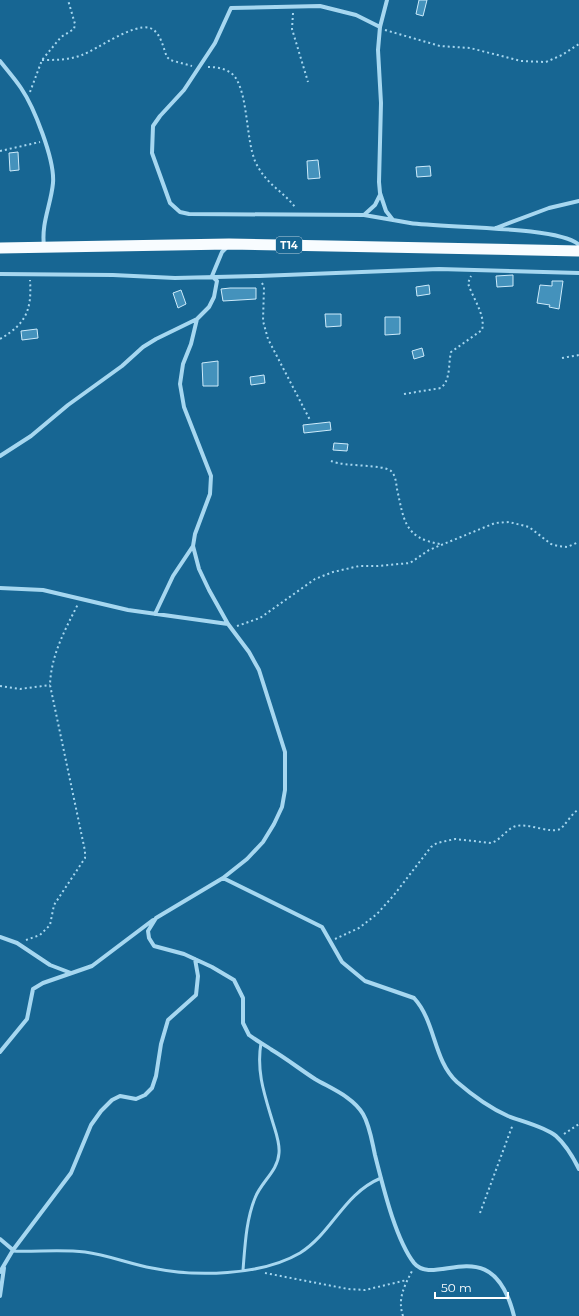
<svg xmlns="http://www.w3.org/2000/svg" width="579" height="1316" font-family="Montserrat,sans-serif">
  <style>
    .building { fill: #4492bc; stroke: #cdebfb }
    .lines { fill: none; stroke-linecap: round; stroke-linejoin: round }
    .path { stroke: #a6d7f0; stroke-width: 2; stroke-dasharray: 2 3; stroke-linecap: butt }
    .service { stroke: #a6d7f0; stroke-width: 3 }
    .minor { stroke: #a6d7f0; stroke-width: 4 }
    .trunk { stroke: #f8fcff; stroke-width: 11 }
    .labels { text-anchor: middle; stroke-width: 3; stroke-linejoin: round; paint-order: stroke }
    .shield { fill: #176693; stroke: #b9d1df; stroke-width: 1 }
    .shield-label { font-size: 10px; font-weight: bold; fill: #fff }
  </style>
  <rect width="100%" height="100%" fill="#176693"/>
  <!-- building -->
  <path class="building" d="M 419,0 L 427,0 L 423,16 L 416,14 Z
    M 18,152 L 19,170 L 10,171 L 9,153 Z
    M 318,160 L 320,178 L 308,179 L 307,161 Z
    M 430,166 L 431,176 L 417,177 L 416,167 Z
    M 513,275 L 513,286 L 497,287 L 496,276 Z
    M 552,281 L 563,281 L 559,309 L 549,307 L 550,305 L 537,303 L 540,285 L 552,286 Z
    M 429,285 L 430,294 L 417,296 L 416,287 Z
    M 230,288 L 256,288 L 256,299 L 223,301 L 221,289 Z
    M 181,290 L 186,304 L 178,308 L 173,293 Z
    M 325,314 L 341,314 L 341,326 L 326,327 Z
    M 385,317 L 400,317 L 400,334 L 385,335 Z
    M 37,329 L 38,338 L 22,340 L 21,331 Z
    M 422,348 L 424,356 L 414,359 L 412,351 Z
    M 218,361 L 218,386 L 203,386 L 202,363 Z
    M 264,375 L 265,383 L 251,385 L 250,377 Z
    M 330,422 L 331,430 L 304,433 L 303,425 Z
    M 334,443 L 348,444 L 347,451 L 333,450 Z"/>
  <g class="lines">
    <!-- path -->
    <path class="path" d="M 293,13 L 292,29 L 308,82
      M 385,30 L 440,46 L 470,48 L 521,61 L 546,62 L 562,55 L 579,44
      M 42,60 C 56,60 69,60 82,55 C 98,49 133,23 150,28 C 161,32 163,48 167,57 L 170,60 L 192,66
      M 208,67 C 218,67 229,69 235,77 C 248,95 246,139 255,161 C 266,185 281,189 295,207
      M 30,92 L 42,60 L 61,37 L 74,29 L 75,24 L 68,0
      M 0,151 L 40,142
      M 262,283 L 264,287 L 263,321 L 268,339 L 310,420
      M 0,339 C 26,324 32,310 30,280
      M 562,358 L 579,355
      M 404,394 L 441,388 C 451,379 448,365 451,352 L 482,330 C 486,315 472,297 468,283 L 471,276
      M 331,461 C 345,467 382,464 391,471 C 396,476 396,483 397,489 C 404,520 404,538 440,544
      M 237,626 L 260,618 L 315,579 L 333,572 L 359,566 L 378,566 L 410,563 L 429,550 L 495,523 L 509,522 L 529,527 L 551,544 L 558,546 L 567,547 L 579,542
      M 0,686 L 20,689 L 50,685
      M 335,939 L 359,928 L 377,914 L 394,895 L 431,847 L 437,843 L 455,839 L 491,843 C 501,840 506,829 516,826 C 529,823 551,834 560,829 C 564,827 572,813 579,809
      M 26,940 L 40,935 L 50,925 L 54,905 L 85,858 L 85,851 L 50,685 C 51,655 65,630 78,604
      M 564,1134 L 579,1124
      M 480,1213 L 513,1124
      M 265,1273 L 348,1289 L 365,1290 L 407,1280
      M 403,1316 C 397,1298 405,1285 413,1269"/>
    <!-- service -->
    <path class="service" d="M 12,1251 C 36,1252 61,1249 85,1252 C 108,1255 130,1264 152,1268 C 195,1277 261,1276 300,1253 C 333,1232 343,1194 381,1178
      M 243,1270 C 245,1246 246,1220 255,1198 C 261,1182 278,1171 279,1153 C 280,1143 276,1133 273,1123 C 265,1096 256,1072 261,1043"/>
    <!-- minor -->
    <path class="minor" d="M 387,0 L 380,27 L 378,50 L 381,103 L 379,182 L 380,193 L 386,211 L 393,220 L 410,223 C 442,228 560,226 579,245
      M 380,27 L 356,15 L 320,6 L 231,8 L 215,43 L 184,90 L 160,116 L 153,126 L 152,153 L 170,203 L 180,212 L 189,214 L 364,215 L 393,220
      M 0,61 C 7,70 15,79 21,88 C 34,107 55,160 53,183 C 51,205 41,223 44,246
      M 364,215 L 375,205 L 380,195
      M 496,228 L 549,208 L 579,201
      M 0,274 L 113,275 L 175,278 L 259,276 L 439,269 L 579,273
      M 197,319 L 191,344 L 183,364 L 180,384 L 184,407 L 211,476 L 210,494 L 195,534 L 193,546 L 199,569 L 209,590 L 228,624 L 249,652 L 259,670 L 285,752 L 285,790 L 282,807 L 274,824 L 263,842 L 247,859 L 223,878 L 156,918 L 148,931 L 149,938 L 154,946 L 184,954 L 212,967 L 234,980 L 243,998 L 243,1023 L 249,1035 C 257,1041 265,1045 272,1050 C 287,1059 301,1070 315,1079 C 332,1089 353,1097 363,1114 C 370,1126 372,1142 375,1155 C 383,1186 395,1238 414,1263 C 435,1289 492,1228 514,1316
      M 0,456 L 31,436 L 68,405 L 122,366 L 143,347 L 156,339 L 197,319 L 209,307 L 214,297 L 217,281 L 212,276 L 222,252 L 227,247
      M 0,588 L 43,590 L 128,610 L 228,624
      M 155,614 L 173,576 L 193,546
      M 223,878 L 322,927 L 342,962 L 365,981 L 414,998 C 436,1022 433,1060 457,1082 C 472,1095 490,1108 508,1116 C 521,1121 546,1127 556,1136 C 566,1145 573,1157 579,1169
      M 0,937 L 17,943 L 50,965 L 71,973
      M 0,1052 L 27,1019 L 33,989 L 43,983 L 92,966 L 153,920
      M 0,1239 L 13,1250
      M 0,1272 L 13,1250 L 71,1173 L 91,1125 L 101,1111 L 112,1100 L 120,1096 L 136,1099 L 145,1095 L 152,1088 L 156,1076 L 161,1044 L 168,1020 L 196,995 L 198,976 L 195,959
      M 0,1296 L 4,1268"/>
    <!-- trunk -->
    <path class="trunk" d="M 0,248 L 229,244 L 579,251"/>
  </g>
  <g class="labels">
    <!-- shield labels -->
    <rect class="shield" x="276" y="237" width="26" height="16" rx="3"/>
    <g class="shield-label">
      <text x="289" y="249">T14</text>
    </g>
  </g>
  <!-- scale -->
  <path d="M435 1292v6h73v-6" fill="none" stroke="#ffffff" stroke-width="2"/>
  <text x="441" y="1292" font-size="12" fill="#ffffff" stroke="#176693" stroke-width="3" paint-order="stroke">50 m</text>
</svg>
